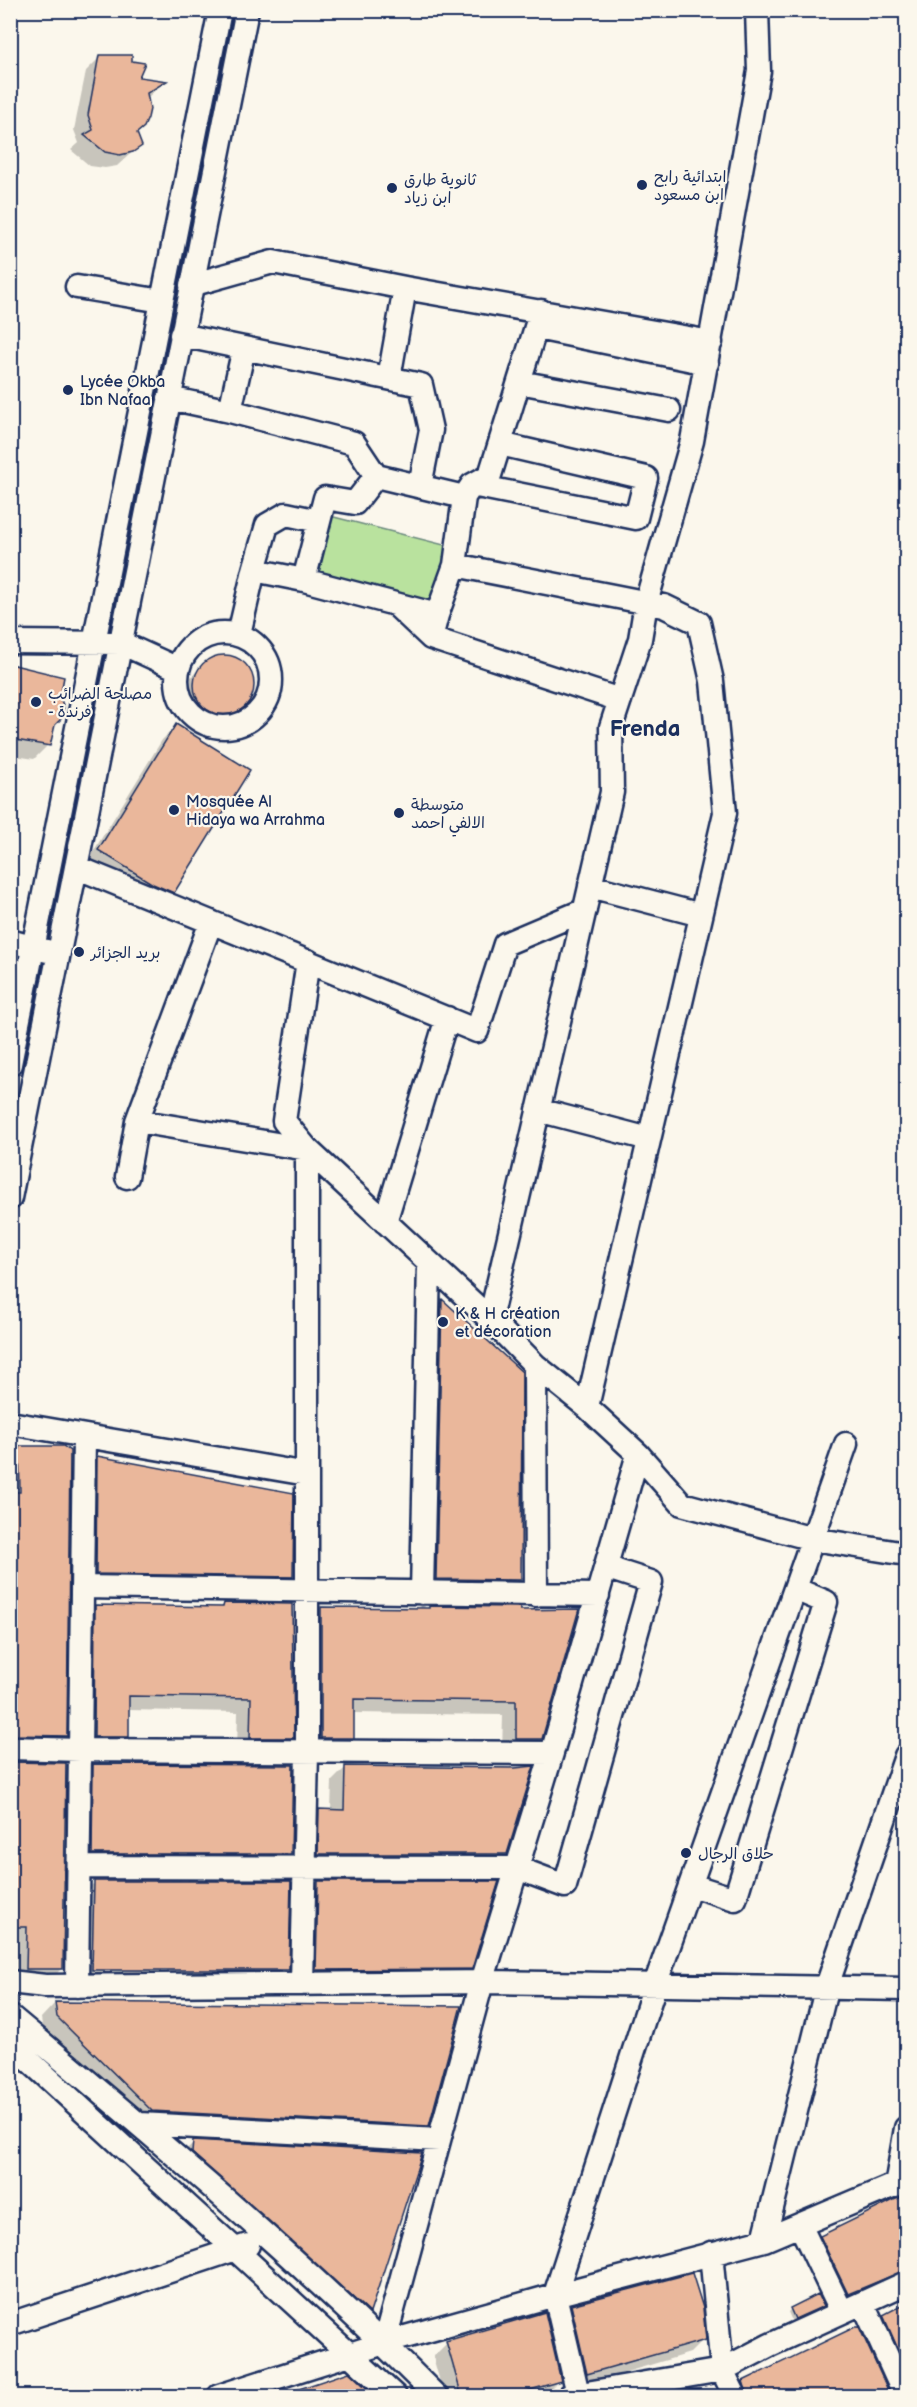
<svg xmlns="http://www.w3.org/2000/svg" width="917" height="2407" font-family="'Balsamiq Sans','Playpen Sans Arabic',sans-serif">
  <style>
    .green { fill: #b9e29e; stroke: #6a887e; stroke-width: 1.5 }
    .shadow { fill: #0003 }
    .building { fill: #eab79b; stroke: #1b2f5e; stroke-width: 1.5 }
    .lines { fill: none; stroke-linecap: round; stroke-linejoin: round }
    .minor-casing { stroke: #1b2f5e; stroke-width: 27 }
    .minor { stroke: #fbf7ec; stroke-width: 22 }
    .poi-dot { fill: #1b2f5e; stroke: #fbf7ec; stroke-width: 2 }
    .labels { text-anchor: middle; stroke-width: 4.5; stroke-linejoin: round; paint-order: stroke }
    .poi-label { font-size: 16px; fill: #1b2f5e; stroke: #fbf7ec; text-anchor: start }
    .district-label { font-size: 22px; font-weight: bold; fill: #1b2f5e; stroke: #fbf7ec }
  </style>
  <rect width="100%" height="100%" fill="#fbf7ec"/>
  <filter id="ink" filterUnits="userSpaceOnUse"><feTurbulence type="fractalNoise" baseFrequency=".0167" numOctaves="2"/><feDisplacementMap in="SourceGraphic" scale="12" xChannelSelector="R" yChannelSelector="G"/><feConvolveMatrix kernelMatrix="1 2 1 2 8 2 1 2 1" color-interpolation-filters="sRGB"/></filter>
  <g filter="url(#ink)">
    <!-- green -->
    <path class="green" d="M 330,516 L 448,546 L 432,609 L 313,578 Z"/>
    <!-- shadow -->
    <path class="shadow" d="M 100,57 L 131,62 L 137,78 L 164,82 L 147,98 L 135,134 L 140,145 L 117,166 L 105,168 L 90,166 L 71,150 L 79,143 L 74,130 L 86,71 Z
      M 225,657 L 241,663 L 251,678 L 252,686 L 245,703 L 226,721 L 218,724 L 199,722 L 186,707 L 185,688 L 189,679 L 208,661 Z
      M 10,666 L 53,725 L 48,745 L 34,759 L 10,755 Z
      M 176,726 L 173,892 L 159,906 L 85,865 L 162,740 Z
      M 10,840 L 15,841 L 10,865 Z
      M 442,1301 L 520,1372 L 519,1580 L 506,1593 L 423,1592 L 429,1314 Z
      M 19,1448 L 65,1735 L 52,1749 L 10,1748 L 10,1457 Z
      M 98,1458 L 291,1576 L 277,1590 L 82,1587 L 84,1472 Z
      M 224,1604 L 292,1737 L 278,1751 L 237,1751 L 238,1712 L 128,1710 L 127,1736 L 113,1750 L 80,1750 L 82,1621 L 96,1607 L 220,1608 Z
      M 321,1608 L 519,1609 L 541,1739 L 526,1753 L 502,1753 L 503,1715 L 353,1713 L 352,1738 L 338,1752 L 307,1752 L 307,1623 Z
      M 10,1763 L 61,1969 L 48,1982 L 13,1982 L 14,1940 L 10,1940 Z
      M 94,1765 L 290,1853 L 276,1868 L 79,1867 L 80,1779 Z
      M 346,1767 L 532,1768 L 506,1854 L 491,1868 L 305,1868 L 306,1825 L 320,1811 L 331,1811 L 332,1781 Z
      M 95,1882 L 287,1970 L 273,1984 L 79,1984 L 81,1896 Z
      M 318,1883 L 471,1968 L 456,1982 L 302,1984 L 304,1897 Z
      M 55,2003 L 428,2125 L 413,2139 L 138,2125 L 43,2032 L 41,2018 Z
      M 194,2142 L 420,2154 L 368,2312 L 355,2325 L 180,2156 Z
      M 906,2197 L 906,2278 L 834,2307 L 807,2251 L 821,2237 Z
      M 822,2305 L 792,2321 L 788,2312 L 791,2309 Z
      M 906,2305 L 906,2396 L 872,2328 L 884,2316 Z
      M 572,2306 L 704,2339 L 690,2353 L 573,2388 L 558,2320 Z
      M 858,2329 L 889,2396 L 732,2396 L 731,2394 L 743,2382 Z
      M 447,2343 L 559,2380 L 545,2394 L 538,2396 L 444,2396 L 433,2357 Z"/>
    <!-- building -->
    <path class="building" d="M 99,55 L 132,55 L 132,61 L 145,63 L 139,77 L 167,81 L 147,93 L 150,109 L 148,118 L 144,127 L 137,133 L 142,146 L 133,152 L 120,155 L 105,152 L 84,135 L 93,130 L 88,115 Z
      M194 685a30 30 0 1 1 60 0a30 30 0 1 1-60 0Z
      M 10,664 L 64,677 L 60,698 L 64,707 L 61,719 L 55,725 L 50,746 L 10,739 Z
      M 176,724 L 250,770 L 174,893 L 153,884 L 98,850 Z
      M 442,1299 L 522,1372 L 521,1580 L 436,1579 Z
      M 19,1446 L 63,1446 L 70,1451 L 67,1736 L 10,1735 L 10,1492 L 20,1492 Z
      M 97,1456 L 294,1493 L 293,1577 L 96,1574 Z
      M 224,1603 L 292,1604 L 294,1738 L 250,1738 L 251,1698 L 129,1696 L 129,1737 L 94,1737 L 95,1605 L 223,1607 Z
      M 429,1606 L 520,1607 L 520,1610 L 579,1609 L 542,1739 L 516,1739 L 516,1701 L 354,1699 L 354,1738 L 321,1738 L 321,1607 L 429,1608 Z
      M 10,1762 L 66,1763 L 63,1969 L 26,1969 L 27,1927 L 10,1927 Z
      M 93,1764 L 293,1765 L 291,1854 L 92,1854 Z
      M 345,1766 L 515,1768 L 534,1766 L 507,1854 L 318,1854 L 319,1809 L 344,1810 Z
      M 94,1881 L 291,1881 L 289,1970 L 92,1970 Z
      M 318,1881 L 499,1881 L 472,1969 L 316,1970 Z
      M 55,2002 L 461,2006 L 429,2126 L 152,2111 L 57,2017 Z
      M 193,2140 L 422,2153 L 370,2313 L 192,2153 Z
      M 906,2194 L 906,2270 L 848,2294 L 820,2236 Z
      M 692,2273 L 703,2308 L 706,2340 L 587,2374 L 571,2305 Z
      M 818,2294 L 824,2306 L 795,2319 L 790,2308 Z
      M 906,2303 L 906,2367 L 883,2315 Z
      M 545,2312 L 561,2381 L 506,2397 L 462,2397 L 446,2341 Z
      M 855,2327 L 859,2327 L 888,2390 L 875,2397 L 748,2397 L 743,2381 Z
      M 349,2372 L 376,2397 L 284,2397 L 284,2394 Z"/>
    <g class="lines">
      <defs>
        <path id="minor" d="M 191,285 L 273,262 L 405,288 L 389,378
          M 77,287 L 162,301
          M 405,288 L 711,342
          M 537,328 L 707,363
          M 181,335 L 421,385 L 431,430 L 420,486
          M 519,382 L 669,410
          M 169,398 L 230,411 L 244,348
          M 230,411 L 354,443 L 376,476 L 464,497 L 472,485 L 490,475 L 541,311
          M 472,485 L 636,518 L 646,478 L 500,444
          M 455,565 L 664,606 L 699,623 L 712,681 L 725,813 L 587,1407
          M 254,570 L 267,525 L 286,514 L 319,521
          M 304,580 L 437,615 L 431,638
          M 395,604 L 431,638 L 620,700
          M 437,615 L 455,565 L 464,497
          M177 680a47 47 0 1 1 94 0a47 47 0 1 1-94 0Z
          M 239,634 L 254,570 L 304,580 L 325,498 L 355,503 L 376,476
          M 10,642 L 121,643 L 178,669
          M 76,867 L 477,1031 L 505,944 L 585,910
          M 590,886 L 701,915
          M 10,941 L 47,951
          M 10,1064 L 220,10
          M 538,1110 L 649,1139
          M 137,1121 L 307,1149 L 490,1319 L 535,1365 L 587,1407 L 638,1454 L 682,1504 L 813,1539 L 906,1554
          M 127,1177 L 137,1121 L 211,922
          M 10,1198 L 247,10
          M 385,1222 L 447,1018
          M 490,1319 L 612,792 L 611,727 L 640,639 L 646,603 L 692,441 L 759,71 L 757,10
          M 535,1365 L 536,1595
          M 10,1423 L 307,1474
          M 82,1587 L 598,1595
          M 422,1593 L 429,1263
          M 10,1748 L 80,1750 L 552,1753
          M 79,1867 L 517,1868 L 565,1886 L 651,1582 L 617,1571 L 606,1565
          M 691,1885 L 735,1899 L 826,1602 L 795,1589
          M 10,1982 L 45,1986 L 493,1982 L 906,1989
          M 302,1984 L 307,1752 L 307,1149 L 284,1121 L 308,961
          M 77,1986 L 84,1436
          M 10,2016 C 155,2137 303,2262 436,2396
          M 10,2043 L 395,2396
          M 140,2124 L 439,2140
          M 896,2186 L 906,2128
          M 800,2225 L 842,2312
          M 764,2240 L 827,1986 L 906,1756
          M 711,2253 L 722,2370 L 735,2396
          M 863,2303 L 905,2396
          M 10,2324 L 248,2245
          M 384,2343 L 482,1982 L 552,1753 L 638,1454
          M 578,2394 L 555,2295 L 655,1985 L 846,1444
          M 219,2396 L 384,2343 L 555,2295 L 764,2240 L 906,2180
          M 569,2396 L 722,2370 L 770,2345 L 906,2283"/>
      </defs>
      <!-- minor casing -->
      <use href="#minor" class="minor-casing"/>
      <!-- minor -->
      <use href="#minor" class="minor"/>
    </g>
  </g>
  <!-- markers -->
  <g class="poi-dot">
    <circle cx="642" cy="185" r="6"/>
    <circle cx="392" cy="188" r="6"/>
    <circle cx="68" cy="390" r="6"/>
    <circle cx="36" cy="702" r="6"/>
    <circle cx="174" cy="810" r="6"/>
    <circle cx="399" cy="813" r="6"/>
    <circle cx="79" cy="952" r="6"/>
    <circle cx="443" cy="1322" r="6"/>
    <circle cx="686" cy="1853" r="6"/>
  </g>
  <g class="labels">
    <!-- poi labels -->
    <g class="poi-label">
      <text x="654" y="182">ابتدائية رابح<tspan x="654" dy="18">ابن مسعود</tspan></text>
      <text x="404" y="185">ثانوية طارق<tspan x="404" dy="18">ابن زياد</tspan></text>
      <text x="80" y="387">Lycée Okba<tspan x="80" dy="18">Ibn Nafaa</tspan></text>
      <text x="48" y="699">مصلحة الضرائب<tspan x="48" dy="18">- فرندة</tspan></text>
      <text x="186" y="807">Mosquée Al<tspan x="186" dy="18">Hidaya wa Arrahma</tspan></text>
      <text x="411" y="810">متوسطة<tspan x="411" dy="18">الالفي احمد</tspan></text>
      <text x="91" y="958">بريد الجزائر</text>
      <text x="455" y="1319">K &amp; H création<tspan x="455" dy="18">et décoration</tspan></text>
      <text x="698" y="1859">حلاق الرجال</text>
    </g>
    <!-- district labels -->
    <g class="district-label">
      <text x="645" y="736">Frenda</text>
    </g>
  </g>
  <!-- margin -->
  <rect width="917" height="2407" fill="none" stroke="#fbf7ec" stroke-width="36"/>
  <rect x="18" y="18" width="881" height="2371" fill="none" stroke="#1b2f5e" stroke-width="2" filter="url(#ink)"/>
</svg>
